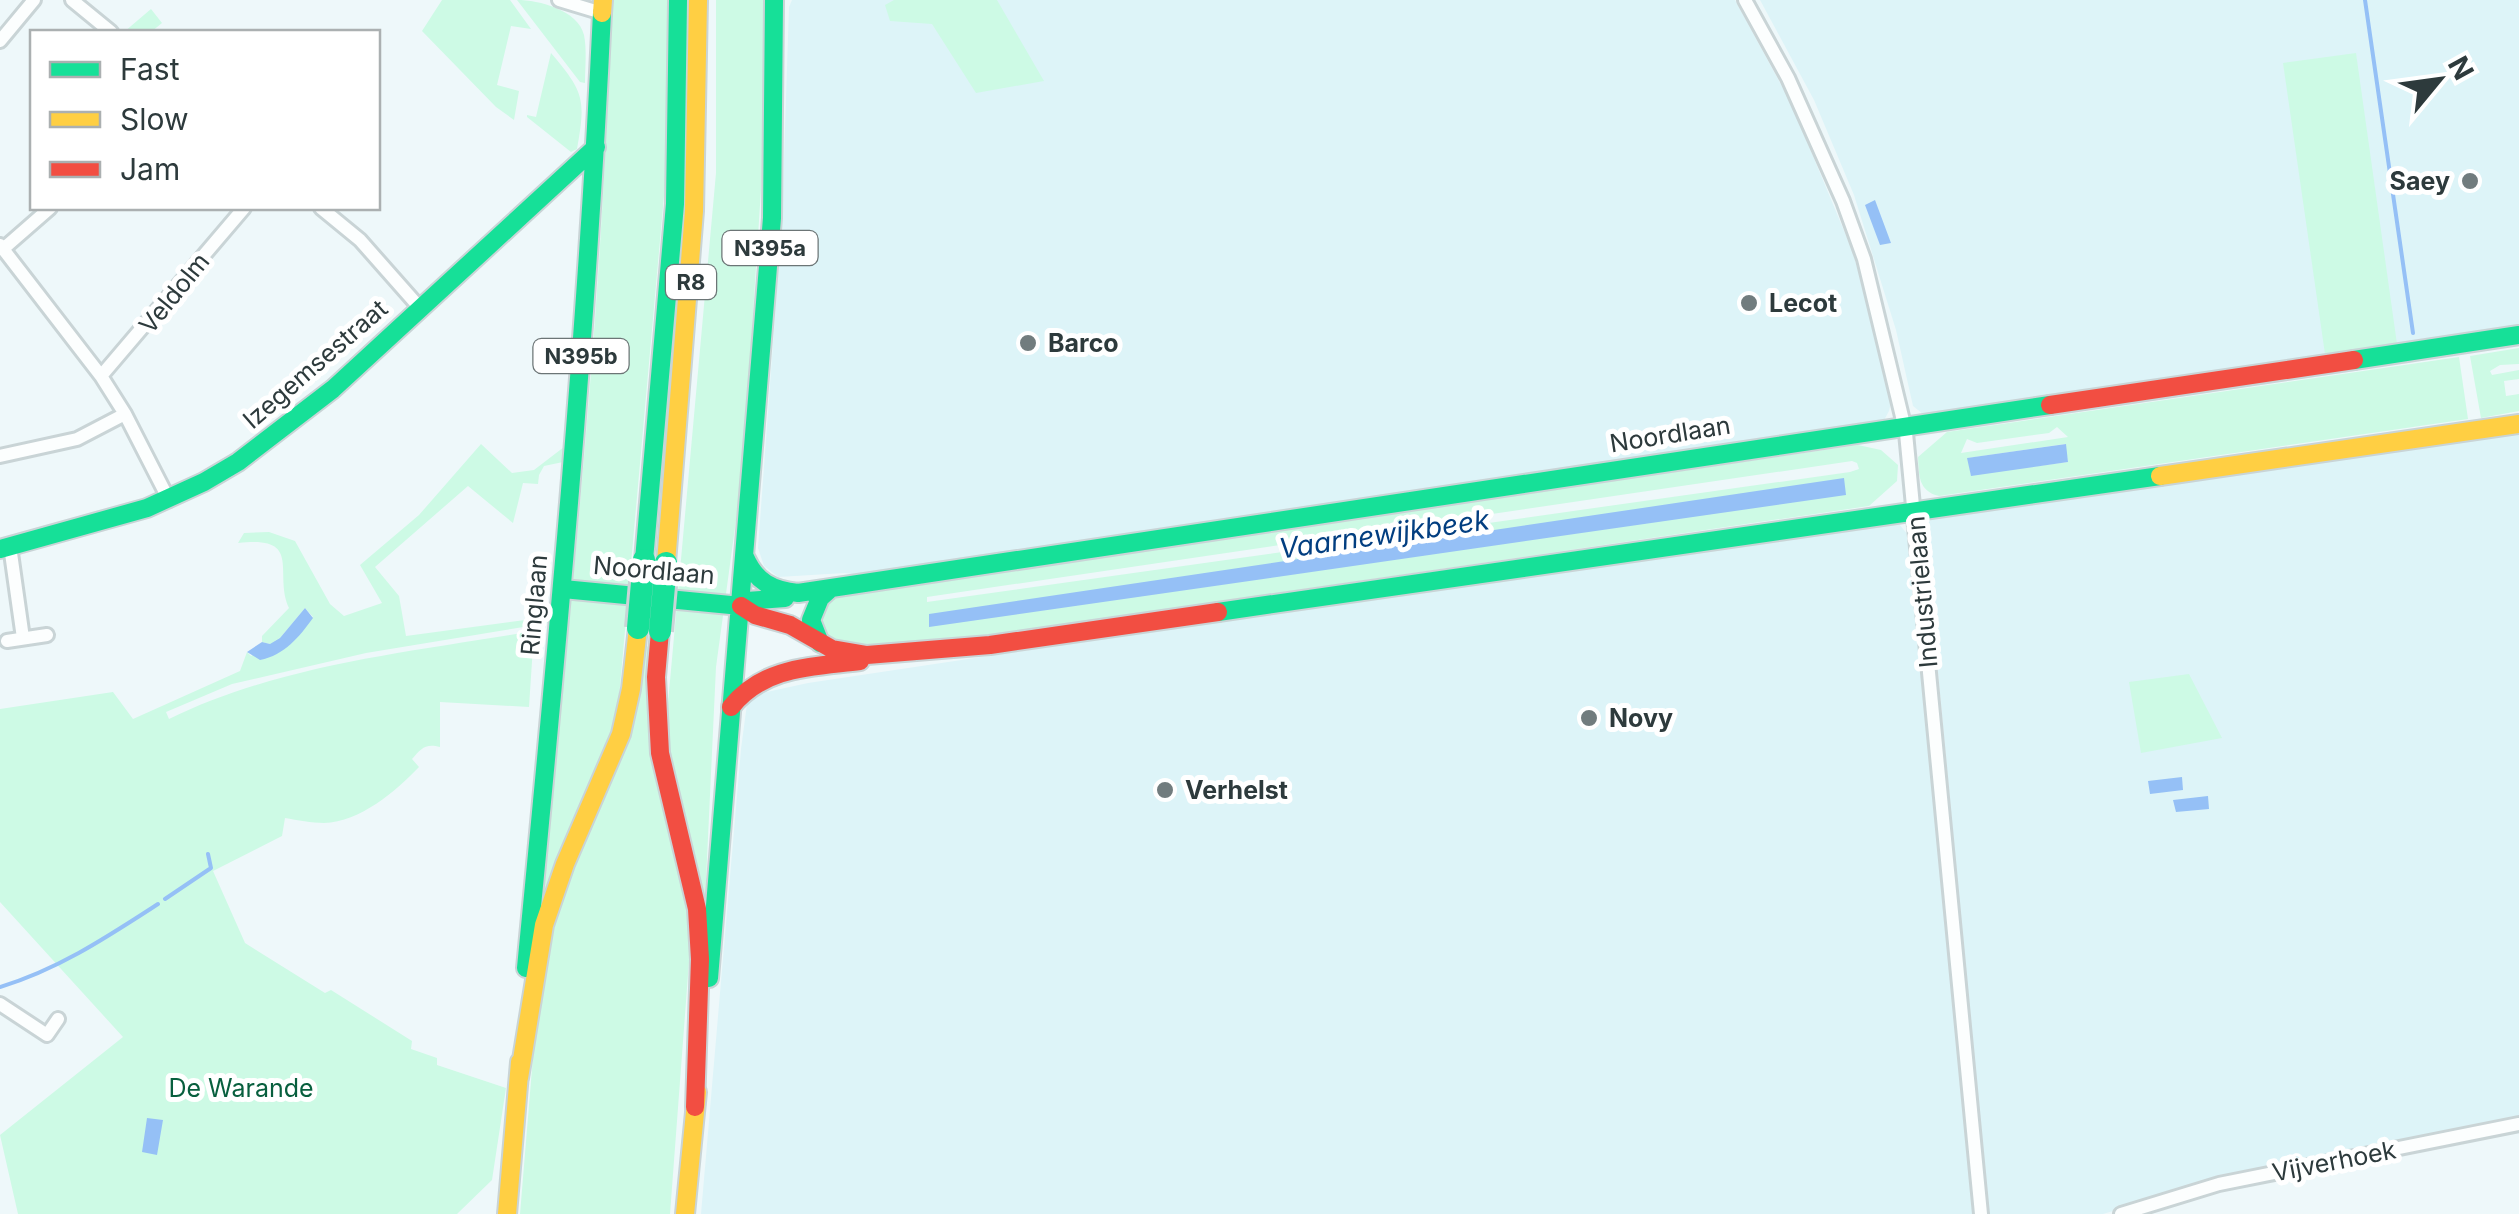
<svg xmlns="http://www.w3.org/2000/svg" width="2519" height="1214" font-family="Inter,sans-serif">
  <style>
    .built { fill: #ddf4f8 }
    .green { fill: #cdfae5; fill-rule: evenodd }
    .water { fill: #95c0f6 }
    .lines { fill: none; stroke-linecap: round; stroke-linejoin: round }
    .stream { stroke: #95c0f6; stroke-width: 4 }
    .street-casing { stroke: #c9d4d6; stroke-width: 18 }
    .fast-casing { stroke: #c9d4d6; stroke-width: 22 }
    .slow-casing { stroke: #c9d4d6; stroke-width: 22 }
    .jam-casing { stroke: #c9d4d6; stroke-width: 22 }
    .street { stroke: #fcfefe; stroke-width: 12 }
    .fast { stroke: #16e098; stroke-width: 18 }
    .slow { stroke: #ffcf43; stroke-width: 18 }
    .jam { stroke: #f24e42; stroke-width: 18 }
    .fast-bridge-casing { stroke: #c9d4d6; stroke-width: 28; stroke-linecap: butt }
    .fast-bridge { stroke: #16e098; stroke-width: 22 }
    .poi-dot { fill: #717c7e; stroke: #fff; stroke-width: 4 }
    .labels { text-anchor: middle; stroke-width: 10; stroke-linejoin: round; paint-order: stroke }
    .shield { fill: #fff; stroke: #6c7576; stroke-width: 2.5 }
    .shield-label { font-size: 22px; font-weight: bold; fill: #2d3a3c }
    .poi-label { font-size: 25px; font-weight: bold; fill: #2d3a3c; stroke: #fff; text-anchor: start }
    .street-label { font-size: 25px; fill: #2d3a3c; stroke: #fff }
    .park-label { font-size: 25px; fill: #085f3e; stroke: #fff }
    .water-label { font-size: 28px; font-style: italic; fill: #023e80; stroke: #fff }
  </style>
  <rect width="100%" height="100%" fill="#eef8fa"/>
  <!-- built -->
  <path class="built" d="M 792,0 L 1735,0 L 1791,103 L 1852,250 L 1880,345 L 1891,402 L 1889,411 L 1883,422 L 859,575 L 845,573 L 778,577 L 764,566 L 758,548 L 782,221 L 789,7 Z
    M 1760,0 L 2519,0 L 2519,332 L 2054,401 L 1923,414 L 1913,406 L 1896,330 L 1854,195 L 1814,100 Z
    M 2519,427 L 2519,1119 L 2210,1182 L 2103,1214 L 1988,1214 L 1925,531 L 1928,523 L 1934,516 Z
    M 1891,521 L 1899,524 L 1908,535 L 1953,971 L 1973,1214 L 701,1214 L 741,749 L 747,704 L 762,693 L 808,683 Z"/>
  <!-- green -->
  <path class="green" d="M 442,0 L 510,0 L 531,29 L 511,26 L 497,85 L 519,91 L 514,120 L 496,107 L 422,31 Z
    M 517,0 C 539,0 578,10 584,35 C 587,50 585,68 585,83 L 580,82 Z
    M 611,0 L 670,0 L 670,129 L 617,720 L 543,894 C 571,597 604,299 611,0 Z
    M 716,0 L 766,0 L 764,143 L 743,469 L 716,667 L 704,923 L 665,736 L 716,173 Z
    M 894,0 L 997,0 L 1044,81 L 976,93 L 932,24 L 890,21 L 885,5 Z
    M 151,9 L 162,23 L 151,32 L 124,32 Z
    M 551,53 C 584,92 586,99 577,149 L 571,152 L 527,117 L 527,115 L 536,117 Z
    M 2356,53 L 2397,344 L 2325,354 L 2283,63 Z
    M 2519,348 L 2519,364 L 2500,365 L 2490,371 L 2492,375 L 2519,370 L 2519,379 L 2504,381 L 2506,396 L 2519,394 L 2519,411 L 2481,418 L 2470,356 Z
    M 2459,357 L 2468,419 L 1939,496 C 1918,491 1919,475 1918,457 L 1947,432 ZM 2057,427 L 2068,437 L 1961,453 L 1967,439 L 1977,443 L 2049,433 ZM 2065,444 L 2068,462 L 1971,475 L 1968,458 Z
    M 481,444 L 512,473 L 534,470 L 564,447 L 563,462 L 544,466 L 539,475 L 538,484 L 523,483 L 513,523 L 468,486 L 375,567 L 399,596 L 406,636 L 548,617 L 548,623 L 366,653 L 232,684 L 166,712 L 169,719 C 281,664 412,652 534,631 L 529,707 L 440,702 L 440,747 C 425,743 421,749 412,759 L 419,767 C 396,791 360,822 324,823 C 312,823 297,820 285,818 L 282,836 L 213,871 L 245,943 L 325,993 L 331,990 L 412,1041 L 411,1049 L 437,1058 L 437,1065 L 506,1088 L 492,1180 L 457,1214 L 18,1214 L 0,1135 L 123,1037 L 0,902 L 0,709 L 113,692 L 133,719 L 240,671 L 247,652 L 251,656 L 313,617 L 305,608 L 280,638 L 270,644 L 262,642 L 262,636 L 289,608 C 273,573 304,535 238,543 L 244,533 L 269,532 L 295,541 L 330,604 L 344,616 L 382,603 L 360,565 L 419,515 Z
    M 1858,445 L 1881,450 L 1898,465 L 1897,481 L 1869,506 L 985,636 C 944,639 900,648 859,646 C 838,645 803,626 828,603 C 835,596 847,594 857,592 ZM 1852,461 L 1857,463 L 1859,469 L 1850,472 L 927,602 L 927,597 Z
    M 651,646 L 691,935 L 670,1214 L 520,1214 L 536,1020 L 548,936 L 644,647 Z
    M 2189,674 L 2222,738 L 2141,753 L 2129,682 Z"/>
  <!-- water -->
  <path class="water" d="M 1875,200 L 1891,243 L 1880,245 L 1865,205 Z
    M 2066,444 L 2068,462 L 1971,476 L 1967,458 Z
    M 1844,478 L 1846,495 L 929,627 L 929,614 Z
    M 305,608 L 313,618 C 299,637 285,655 260,660 L 247,652 L 262,642 L 270,644 L 280,638 Z
    M 2182,777 L 2183,790 L 2150,794 L 2148,781 Z
    M 2208,796 L 2209,809 L 2176,812 L 2173,800 Z
    M 147,1118 L 163,1120 L 157,1155 L 142,1152 Z"/>
  <g class="lines">
    <!-- stream -->
    <path class="stream" d="M 2365,0 L 2413,333
      M 165,899 L 211,868 L 208,854
      M 0,987 C 59,969 107,937 158,904"/>
    <defs>
      <path id="street" d="M 72,0 L 111,32
        M 559,0 L 602,13
        M 1745,0 L 1788,78 L 1843,201 L 1864,259 L 1906,433 L 1981,1214
        M 0,41 L 34,0
        M 321,208 L 360,240 L 420,308
        M 0,245 L 101,376 L 125,414 L 169,500
        M 3,249 L 50,208
        M 101,376 L 244,208
        M 0,456 L 77,439 L 125,414
        M 10,546 L 23,638
        M 7,641 L 47,635
        M 0,1004 L 47,1035 L 58,1019
        M 2121,1214 L 2219,1184 L 2519,1124"/>
      <path id="fast" d="M 2354,360 L 2519,335
        M 0,549 L 147,508 L 204,482 L 238,462 L 333,389 L 596,147
        M 745,557 C 756,582 772,590 798,593 L 2050,405
        M 644,560 L 675,204 L 678,0
        M 563,589 L 741,606 L 747,601 L 785,598
        M 1218,612 L 2160,476
        M 820,643 L 811,620 L 820,598 L 830,589
        M 526,968 C 557,650 587,332 602,13
        M 709,978 L 772,218 L 774,0"/>
      <path id="slow" d="M 602,13 L 603,0
        M 2160,476 L 2519,424
        M 666,563 L 694,211 L 698,0
        M 519,1078 L 544,925 L 565,864 L 621,734 L 631,689 L 638,628
        M 507,1214 L 520,1062
        M 685,1214 L 697,1092"/>
      <path id="jam" d="M 2050,405 L 2354,360
        M 741,606 L 755,615 L 790,625 L 832,649 L 867,655 L 990,645 L 1218,612
        M 660,631 L 656,677 L 660,753 L 697,909 L 700,959 L 695,1107
        M 731,707 C 764,666 812,667 860,661"/>
    </defs>
    <!-- street casing -->
    <use href="#street" class="street-casing"/>
    <!-- fast casing -->
    <use href="#fast" class="fast-casing"/>
    <!-- slow casing -->
    <use href="#slow" class="slow-casing"/>
    <!-- jam casing -->
    <use href="#jam" class="jam-casing"/>
    <!-- street -->
    <use href="#street" class="street"/>
    <!-- fast -->
    <use href="#fast" class="fast"/>
    <!-- slow -->
    <use href="#slow" class="slow"/>
    <!-- jam -->
    <use href="#jam" class="jam"/>
    <defs>
      <path id="fast-bridge" d="M 638,628 L 644,560
        M 660,631 L 666,563"/>
    </defs>
    <!-- fast-bridge casing -->
    <use href="#fast-bridge" class="fast-bridge-casing"/>
    <!-- fast-bridge -->
    <use href="#fast-bridge" class="fast-bridge"/>
  </g>
  <!-- markers -->
  <g class="poi-dot">
    <circle cx="2470" cy="181" r="10"/>
    <circle cx="1749" cy="303" r="10"/>
    <circle cx="1028" cy="343" r="10"/>
    <circle cx="1589" cy="718" r="10"/>
    <circle cx="1165" cy="790" r="10"/>
  </g>
  <g class="labels">
    <!-- shield labels -->
    <g class="shield">
      <rect x="722.5" y="231" width="95" height="34" rx="8"/>
      <rect x="666" y="265" width="50" height="34" rx="8"/>
      <rect x="533.5" y="339" width="95" height="34" rx="8"/>
    </g>
    <g class="shield-label">
      <text x="770" y="256">N395a</text>
      <text x="691" y="290">R8</text>
      <text x="581" y="364">N395b</text>
    </g>
    <!-- poi labels -->
    <g class="poi-label">
      <text x="2450" y="190" text-anchor="end">Saey</text>
      <text x="1769" y="312">Lecot</text>
      <text x="1048" y="352">Barco</text>
      <text x="1609" y="727">Novy</text>
      <text x="1185" y="799">Verhelst</text>
    </g>
    <!-- street labels -->
    <g class="street-label">
      <text transform="translate(174 293) rotate(-51)" y="9">Veldolm</text>
      <text transform="translate(315 364) rotate(-41)" y="9">Izegemsestraat</text>
      <text transform="translate(1670 434) rotate(-9)" y="9">Noordlaan</text>
      <text transform="translate(654 570) rotate(5)" y="9">Noordlaan</text>
      <text transform="translate(1922 592) rotate(-95)" y="9">Industrielaan</text>
      <text transform="translate(534 605) rotate(-85)" y="9">Ringlaan</text>
      <text transform="translate(2334 1161) rotate(-11)" y="9">Vijverhoek</text>
    </g>
    <!-- park labels -->
    <g class="park-label">
      <text x="241" y="1097">De Warande</text>
    </g>
    <!-- water labels -->
    <g class="water-label">
      <text transform="translate(1384 534) rotate(-8)" y="10">Vaarnewijkbeek</text>
    </g>
  </g>
  <!-- legend -->
  <rect x="30" y="30" width="350" height="180" fill="#ffffff" stroke="#abb0b1" stroke-width="2.5"/>
  <rect x="50" y="62" width="50" height="15" fill="#16e098" stroke="#abb0b1" stroke-width="2.5"/>
  <text x="120" y="80" font-size="30" fill="#2d3a3c">Fast</text>
  <rect x="50" y="112" width="50" height="15" fill="#ffcf43" stroke="#abb0b1" stroke-width="2.5"/>
  <text x="120" y="130" font-size="30" fill="#2d3a3c">Slow</text>
  <rect x="50" y="162" width="50" height="15" fill="#f24e42" stroke="#abb0b1" stroke-width="2.5"/>
  <text x="120" y="180" font-size="30" fill="#2d3a3c">Jam</text>
  <!-- north arrow -->
  <g transform="translate(2439 80) rotate(61)" stroke="#ffffff" stroke-width="8" paint-order="stroke">
  <path d="M0-8L18 38L0 25L-18 38Z" fill="#2d3a3c"/>
  <text y="-15" font-size="28" font-weight="bold" text-anchor="middle" fill="#2d3a3c">N</text>
  </g>
</svg>
